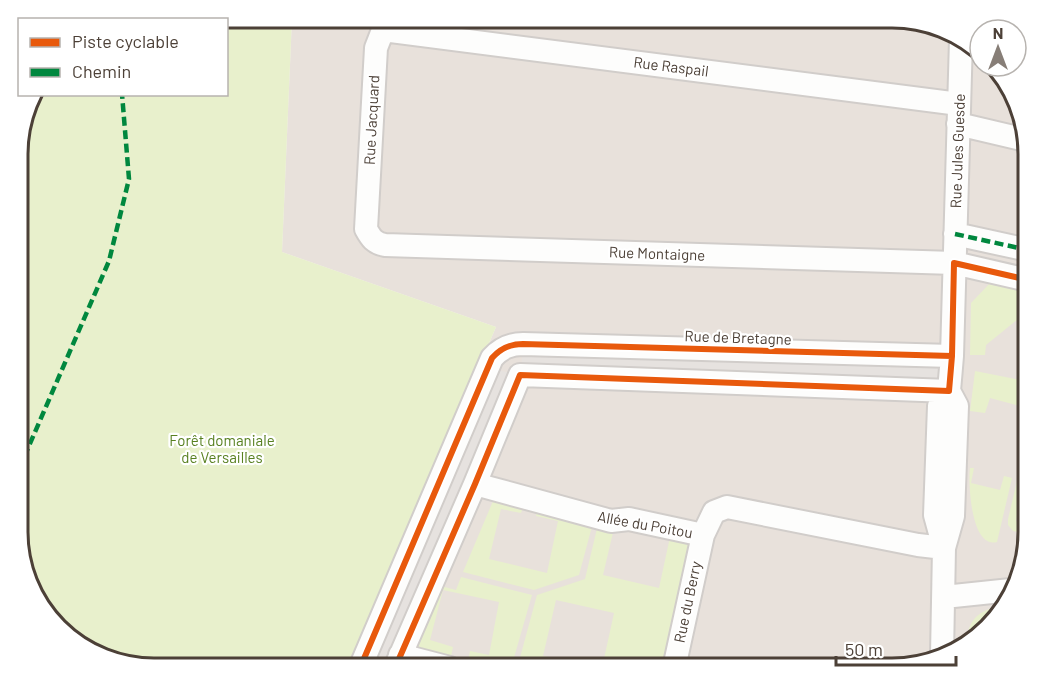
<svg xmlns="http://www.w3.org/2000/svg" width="1046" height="686" font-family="Barlow,sans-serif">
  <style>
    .residential { fill: #e8e1db }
    .green { fill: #e8f0cc }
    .parking { fill: #e6e2df }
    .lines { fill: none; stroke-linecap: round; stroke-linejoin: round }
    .minor-casing { stroke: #d1cdca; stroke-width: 26 }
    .minor { stroke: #fdfdfc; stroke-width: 22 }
    .quiet { stroke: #00873e; stroke-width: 4.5; stroke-dasharray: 9 4.5; stroke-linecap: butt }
    .cycleway-casing { stroke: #fff; stroke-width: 10 }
    .cycleway { stroke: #e8590c; stroke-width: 6 }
    .labels { text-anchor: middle; stroke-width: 4.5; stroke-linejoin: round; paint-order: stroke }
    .street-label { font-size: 15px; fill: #4c4037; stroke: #fff }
    .park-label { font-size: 15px; fill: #588021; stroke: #fff }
    .rim { fill: none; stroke: #4c4037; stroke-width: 3 }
  </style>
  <rect width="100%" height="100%" fill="#f4f1ee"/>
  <!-- residential -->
  <path class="residential" d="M 292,18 L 892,18 L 968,41 L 980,54 L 980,66 L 991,66 L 1010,86 L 1028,146 L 1028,540 L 1005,608 L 960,650 L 900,668 L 349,668 L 496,327 L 282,252 Z"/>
  <!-- green -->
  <path class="green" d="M 154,18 L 292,18 L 282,252 L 496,327 L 349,668 L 154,668 L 78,645 L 36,600 L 19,549 L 19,137 L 32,95 L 226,94 L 226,20 L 147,19 Z
    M 992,281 L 1028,289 L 1028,311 L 986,345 L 985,355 L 970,355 L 971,303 Z
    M 975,371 L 1021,380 L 1023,374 L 1028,376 L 1028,418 L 1018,416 L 1020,406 L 990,398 L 985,413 L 970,411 Z
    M 970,468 L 974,468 L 971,483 L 1000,490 L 1004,476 L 1012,478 L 997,542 C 971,549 968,484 970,468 Z
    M 1021,474 L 1028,474 L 1028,493 L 1022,492 L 1016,521 L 1028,525 L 1028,534 L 1013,531 L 1008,525 L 1008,519 L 1018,477 Z
    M 496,494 L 525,501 L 521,513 L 501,509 L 489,559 L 547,573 L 558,521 L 536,516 L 539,505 L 594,519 L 579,575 L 534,590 L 463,572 Z
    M 599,520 L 615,524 L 603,575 L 659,588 L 670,537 L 700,537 L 671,668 L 602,668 L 614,613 L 556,600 L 543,656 L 563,661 L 562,668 L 530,668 L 518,665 L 537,595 L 585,579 Z
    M 461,577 L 532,595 L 511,668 L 485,668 L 467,664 L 470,651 L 489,655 L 499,602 L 443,590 L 430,640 L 453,647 L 450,661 L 409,650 L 437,585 L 456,590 Z
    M 999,606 L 1005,606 L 970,640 L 967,639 C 969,618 980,611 999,606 Z"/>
  <!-- parking -->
  <path class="parking" d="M 523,347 L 952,356 L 946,391 L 521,370 Z
    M 492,369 L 516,374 L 395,668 L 360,668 Z"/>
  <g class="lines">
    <defs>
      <path id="minor" d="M 396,18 L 383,30 L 376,48 L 366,229 C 371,238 374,243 385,245 L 954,263 L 1028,280
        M 383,30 L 959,104
        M 958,124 L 1026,140
        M 955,234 L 1028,250
        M 475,484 L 611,521 L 629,519 L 703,535
        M 944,548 L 935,515 L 939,406 L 949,391 L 952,356 L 961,39
        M 944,597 L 1011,590
        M 400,655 L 450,668
        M 942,655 L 944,548 L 953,516 L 957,406 L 949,391
        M 360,668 L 492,358 C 501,348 510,344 523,344 L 952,356
        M 395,668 L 475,484 L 520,375 L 949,391
        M 674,668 L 703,535 L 714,512 L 727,507 L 918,545 L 944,548"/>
    </defs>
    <!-- minor casing -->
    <use href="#minor" class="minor-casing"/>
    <!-- minor -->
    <use href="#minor" class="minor"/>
    <!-- quiet -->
    <path class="quiet" d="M 955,234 L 1028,250
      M 19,469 L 109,261 L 129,179 L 122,94"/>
    <defs>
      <path id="cycleway" d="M 360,668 L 492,358 C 501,348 510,344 523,344 L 952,356
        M 395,668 L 475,484 L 520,375 L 949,391 L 952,356 L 954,263 L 1028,280"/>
    </defs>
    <!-- cycleway casing -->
    <use href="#cycleway" class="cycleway-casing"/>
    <!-- cycleway -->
    <use href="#cycleway" class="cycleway"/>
  </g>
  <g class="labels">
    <!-- street labels -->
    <g class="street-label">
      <text transform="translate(671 67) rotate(7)" y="5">Rue Raspail</text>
      <text transform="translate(372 120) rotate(-87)" y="5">Rue Jacquard</text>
      <text transform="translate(958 151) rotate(-88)" y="5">Rue Jules Guesde</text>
      <text transform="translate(657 254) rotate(2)" y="5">Rue Montaigne</text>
      <text transform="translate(738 338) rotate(2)" y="5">Rue de Bretagne</text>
      <text transform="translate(645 525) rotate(10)" y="5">Allée du Poitou</text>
      <text transform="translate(688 602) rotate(-78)" y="5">Rue du Berry</text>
    </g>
    <!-- park labels -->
    <g class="park-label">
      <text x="222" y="446">Forêt domaniale<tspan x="222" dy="17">de Versailles</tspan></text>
    </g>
  </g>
  <!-- crop -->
  <path d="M0 0H1046V686H0ZM154 28H892A126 126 0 0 1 1018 154V532A126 126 0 0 1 892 658H154A126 126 0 0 1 28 532V154A126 126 0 0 1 154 28Z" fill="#fff" fill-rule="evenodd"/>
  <path class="rim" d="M154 28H892A126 126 0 0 1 1018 154V532A126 126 0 0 1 892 658H154A126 126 0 0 1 28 532V154A126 126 0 0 1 154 28Z"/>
  <!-- legend -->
  <rect x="18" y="18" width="210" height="78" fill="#ffffff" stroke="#b7b3af" stroke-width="1.5"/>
  <rect x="30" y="38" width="30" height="9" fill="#e8590c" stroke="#b7b3af" stroke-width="1.5"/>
  <text x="72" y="48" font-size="18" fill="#4c4037">Piste cyclable</text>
  <rect x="30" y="68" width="30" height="9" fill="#00873e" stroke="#b7b3af" stroke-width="1.5"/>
  <text x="72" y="78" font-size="18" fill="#4c4037">Chemin</text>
  <!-- north arrow -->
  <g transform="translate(998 48)"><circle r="28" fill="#ffffff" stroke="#b7b3af" stroke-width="1.5"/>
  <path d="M0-4.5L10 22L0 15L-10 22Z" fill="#877e77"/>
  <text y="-9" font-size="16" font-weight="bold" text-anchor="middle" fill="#4c4037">N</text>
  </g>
  <!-- scale -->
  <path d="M836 656v9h120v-9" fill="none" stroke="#4c4037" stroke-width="3"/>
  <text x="845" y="656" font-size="18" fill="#4c4037" stroke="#ffffff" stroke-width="4.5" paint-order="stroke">50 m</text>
</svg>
